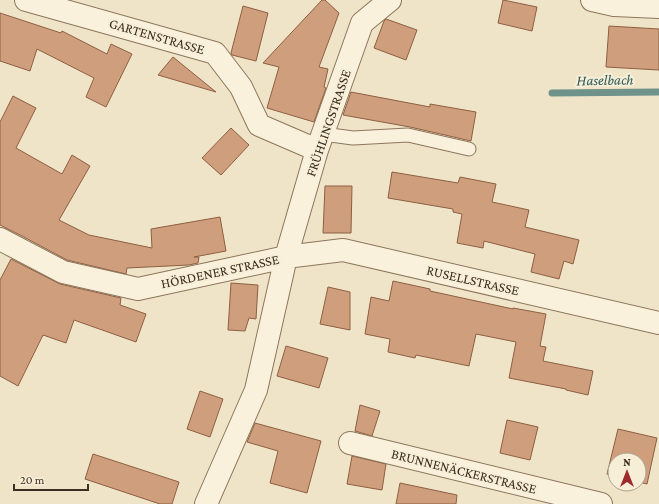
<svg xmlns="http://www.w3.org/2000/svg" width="659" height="504" font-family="'Crimson Pro',serif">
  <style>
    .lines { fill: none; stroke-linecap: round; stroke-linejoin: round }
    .stream { stroke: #6f938a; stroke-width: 7 }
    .building { fill: #cf9f7d; stroke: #8d5f41 }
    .service-casing { stroke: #8d765c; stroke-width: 15 }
    .minor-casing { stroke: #8d765c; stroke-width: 24 }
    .service { stroke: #faf1dc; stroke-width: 13 }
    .minor { stroke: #faf1dc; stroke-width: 22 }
    .labels { text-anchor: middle; stroke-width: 4; stroke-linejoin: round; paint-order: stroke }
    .street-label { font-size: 14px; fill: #3d2e20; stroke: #f7eed8 }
    .water-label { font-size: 15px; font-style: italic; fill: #2f5d5a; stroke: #f7eed8 }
  </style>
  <rect width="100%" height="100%" fill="#f0e4c8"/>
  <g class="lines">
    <!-- stream -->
    <path class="stream" d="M 552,93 L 659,92"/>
  </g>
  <!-- building -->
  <path class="building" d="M 322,0 L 325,0 L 339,13 L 319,67 L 328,69 L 324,87 L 326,88 L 314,122 L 267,108 L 279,67 L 263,63 Z
    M 503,0 L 537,7 L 532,31 L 498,23 Z
    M 243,6 L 268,13 L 256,61 L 232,55 L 231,53 Z
    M 0,13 L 61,33 L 62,31 L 107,54 L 111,44 L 132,54 L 106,107 L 86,97 L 94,78 L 37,49 L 30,71 L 0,61 Z
    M 386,19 L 417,30 L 406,60 L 374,48 L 384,21 Z
    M 609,26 L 659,29 L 659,70 L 606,67 Z
    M 173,57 L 216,92 L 158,75 Z
    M 351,92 L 430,107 L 430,104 L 476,112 L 471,141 L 410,127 L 343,115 Z
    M 13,96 L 36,108 L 16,148 L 62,174 L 72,155 L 90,166 L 59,220 L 89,235 L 152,248 L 151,229 L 220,217 L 226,251 L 194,257 L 199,257 L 198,263 L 189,265 L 127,268 L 126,274 L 67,260 L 22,236 L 0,225 L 0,122 Z
    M 231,128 L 249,145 L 221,175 L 202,158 Z
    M 392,172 L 458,183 L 460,177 L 496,184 L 492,202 L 529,210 L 525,227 L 579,240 L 573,264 L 564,261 L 559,279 L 531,272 L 535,254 L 484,241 L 483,248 L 457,243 L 462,214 L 453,212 L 453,209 L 388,198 Z
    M 325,186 L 352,186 L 351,233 L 323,233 Z
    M 11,259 L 60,284 L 121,298 L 120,305 L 146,314 L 136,342 L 74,320 L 66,343 L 43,335 L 18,386 L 0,376 L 0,280 Z
    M 393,281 L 430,289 L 430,291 L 513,309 L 513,308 L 546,314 L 540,346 L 546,347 L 543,361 L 593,371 L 588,395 L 566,390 L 566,389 L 509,378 L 516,342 L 476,334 L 469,366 L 416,355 L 415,358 L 388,352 L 390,339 L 365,334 L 371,297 L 389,301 Z
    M 231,283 L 258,285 L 256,319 L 249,318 L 245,331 L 228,330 Z
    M 328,287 L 350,292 L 350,330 L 320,324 Z
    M 286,346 L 328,358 L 319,388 L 277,376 Z
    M 200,391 L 223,399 L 210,437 L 187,429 Z
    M 360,405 L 380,411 L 372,436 L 355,431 Z
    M 507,420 L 538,427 L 530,460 L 500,453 Z
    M 255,423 L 321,441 L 307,493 L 270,483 L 278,451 L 247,442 Z
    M 618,429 L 657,438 L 647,484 L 639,482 L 639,460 L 615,460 L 615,476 L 607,474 Z
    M 93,454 L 179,482 L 172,504 L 160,504 L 85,479 Z
    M 352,456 L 386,464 L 382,490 L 347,484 Z
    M 400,483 L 457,495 L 456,504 L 396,504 Z"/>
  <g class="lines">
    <defs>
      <path id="service" d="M 323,134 L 353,138 L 408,135 L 469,149"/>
      <path id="minor" d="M 26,0 L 215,53 L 241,87 L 259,125 L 317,150
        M 592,0 L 614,5 L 659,7
        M 0,239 L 63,272 L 138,289 L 286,257 L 343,250 L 659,323
        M 350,443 L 601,504
        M 206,504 L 256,390 L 286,257 L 317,150 L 362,23 L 390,0"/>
    </defs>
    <!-- service casing -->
    <use href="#service" class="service-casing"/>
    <!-- minor casing -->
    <use href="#minor" class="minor-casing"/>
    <!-- service -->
    <use href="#service" class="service"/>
    <!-- minor -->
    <use href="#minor" class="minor"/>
  </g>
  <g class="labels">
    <!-- street labels -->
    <g class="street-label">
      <text transform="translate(157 36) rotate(16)" y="5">GARTENSTRASSE</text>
      <text transform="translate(328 123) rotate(-71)" y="5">FRÜHLINGSTRASSE</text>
      <text transform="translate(220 271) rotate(-12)" y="5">HÖRDENER STRASSE</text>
      <text transform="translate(473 280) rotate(13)" y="5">RUSELLSTRASSE</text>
      <text transform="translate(464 471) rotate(14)" y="5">BRUNNENÄCKERSTRASSE</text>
    </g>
    <!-- water labels -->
    <g class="water-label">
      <text transform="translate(605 80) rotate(-1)" y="5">Haselbach</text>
    </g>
  </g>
  <!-- north arrow -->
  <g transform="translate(627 472)"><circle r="19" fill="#f7eed8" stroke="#ada18e"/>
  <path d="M0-3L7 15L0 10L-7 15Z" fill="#9e2a2b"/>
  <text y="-6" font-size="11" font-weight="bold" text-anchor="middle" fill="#3d2e20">N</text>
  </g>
  <!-- scale -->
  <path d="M14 484v6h74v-6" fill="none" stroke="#3d2e20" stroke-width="2"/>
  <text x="20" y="484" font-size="12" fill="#3d2e20" stroke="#f7eed8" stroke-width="3" paint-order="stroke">20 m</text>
</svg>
